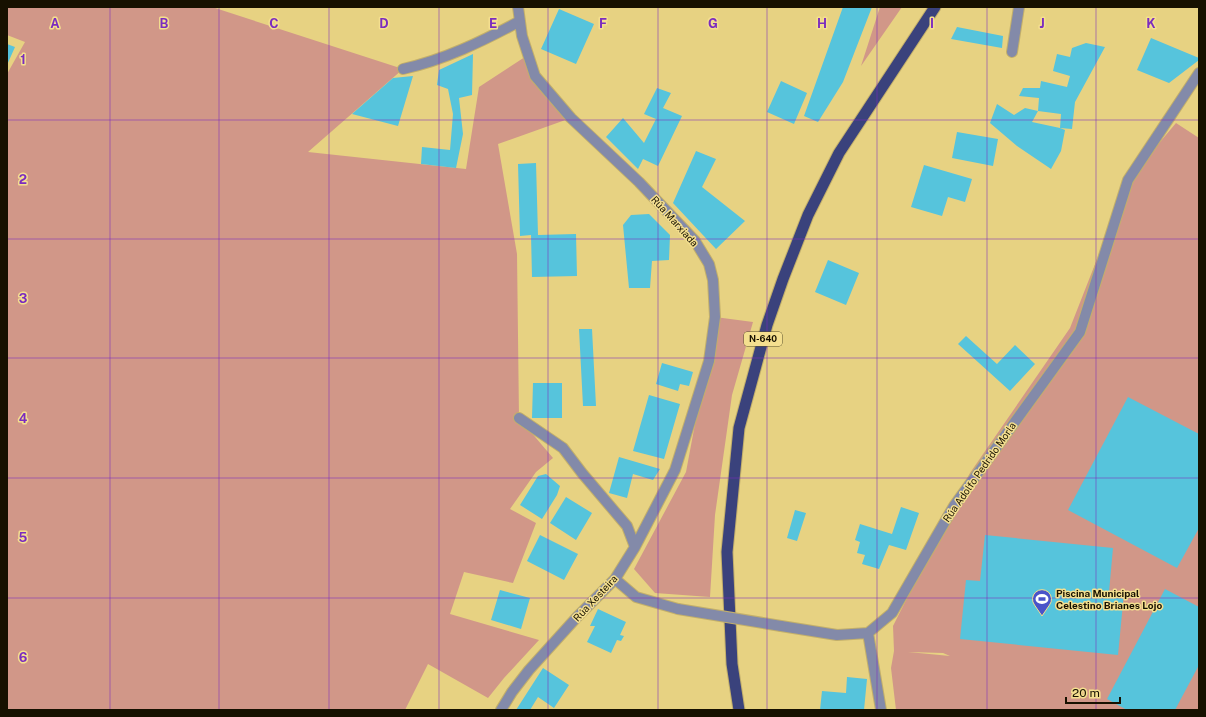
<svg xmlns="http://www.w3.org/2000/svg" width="1206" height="717" font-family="'Public Sans',sans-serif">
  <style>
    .green { fill: #d19788; fill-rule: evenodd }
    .building { fill: #56c4dc }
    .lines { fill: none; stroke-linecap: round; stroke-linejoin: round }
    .minor-casing { stroke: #c2af6b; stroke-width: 12 }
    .trunk-casing { stroke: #c2af6b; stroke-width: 13 }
    .minor { stroke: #838aa9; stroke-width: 10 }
    .trunk { stroke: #3a427c; stroke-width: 11 }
    .minor-bridge-casing { stroke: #c2af6b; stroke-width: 12; stroke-linecap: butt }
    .minor-bridge { stroke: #838aa9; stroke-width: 10 }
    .grid { fill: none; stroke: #7b2cbf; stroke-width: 1; stroke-opacity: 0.55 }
    .labels { text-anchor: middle; stroke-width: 3; stroke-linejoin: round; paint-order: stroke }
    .shield { fill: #f4df8f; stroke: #594f2b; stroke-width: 1 }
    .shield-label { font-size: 9px; font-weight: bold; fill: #171100 }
    .street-label { font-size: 10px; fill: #171100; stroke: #f4df8f }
    .poi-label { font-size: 10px; font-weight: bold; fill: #171100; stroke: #f4df8f; text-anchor: start }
    .grid-label { font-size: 13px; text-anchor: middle; font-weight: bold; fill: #7b2cbf; stroke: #f4df8f; stroke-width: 3; stroke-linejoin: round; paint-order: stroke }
  </style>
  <rect width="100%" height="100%" fill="#e7d282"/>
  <!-- green -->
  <path class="green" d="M 7,7 L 212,7 L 403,69 L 308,152 L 466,169 L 479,87 L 528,55 L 535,76 L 571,118 L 498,144 L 517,254 L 519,418 L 553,458 L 536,472 L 510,509 L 536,523 L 513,583 L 464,572 L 450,614 L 539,640 L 504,678 L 488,698 L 428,664 L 405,710 L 7,710 L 7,74 L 25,42 L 7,35 Z
    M 880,7 L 902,7 L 861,66 Z
    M 1176,123 L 1199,138 L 1199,710 L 896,710 L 891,668 L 894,651 L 893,626 L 970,473 L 1070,328 L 1128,180 ZM 908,652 L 943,653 L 950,656 Z
    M 715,317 L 753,322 L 732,395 L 715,515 L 710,597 L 655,593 L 634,569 L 686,472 Z"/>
  <!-- building -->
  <path class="building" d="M 843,7 L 872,7 L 843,82 L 818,122 L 804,116 Z
    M 559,9 L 594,24 L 576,64 L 541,49 Z
    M 957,27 L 1003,36 L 1002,48 L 951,39 Z
    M 1151,38 L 1199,58 L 1199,60 L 1169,83 L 1137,70 Z
    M 1086,43 L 1105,47 L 1075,102 L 1072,129 L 1060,128 L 1065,130 L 1061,151 L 1051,169 L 1017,146 L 990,123 L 997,104 L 1014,115 L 1025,108 L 1038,111 L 1032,122 L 1060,128 L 1061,114 L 1038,111 L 1039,98 L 1019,96 L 1023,88 L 1040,88 L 1041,81 L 1067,87 L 1070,76 L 1053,71 L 1057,54 L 1070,57 L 1072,48 Z
    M 7,44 L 15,47 L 7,65 Z
    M 473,54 L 472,95 L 459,98 L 463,134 L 456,168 L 421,164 L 422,147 L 450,150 L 453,114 L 448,89 L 437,85 L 439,70 Z
    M 413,76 L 398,126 L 352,114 L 393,78 Z
    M 781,81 L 807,93 L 794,124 L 767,112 Z
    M 657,88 L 671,93 L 663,108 L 682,116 L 658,166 L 643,159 L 638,169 L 606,137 L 623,118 L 644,143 L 656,119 L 644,114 Z
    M 957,132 L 998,139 L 993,166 L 952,158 Z
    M 696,151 L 716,159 L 702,187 L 745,221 L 716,249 L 673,203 Z
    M 536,163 L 538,235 L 576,234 L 577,276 L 532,277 L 531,235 L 520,236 L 518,164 Z
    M 924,165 L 972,179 L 965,202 L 948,197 L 942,216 L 911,207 Z
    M 649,214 L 670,235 L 669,260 L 652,261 L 650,288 L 629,288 L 623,225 L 631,215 Z
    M 828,260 L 859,273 L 846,305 L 815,292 Z
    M 579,329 L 592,329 L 596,406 L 583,406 Z
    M 966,336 L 997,364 L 1015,345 L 1035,364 L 1010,391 L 958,344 Z
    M 662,363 L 693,372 L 689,386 L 680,384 L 678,391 L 656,384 Z
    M 533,383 L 562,383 L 562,418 L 532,418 Z
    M 649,395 L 680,404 L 664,459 L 633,451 Z
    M 1128,397 L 1199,434 L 1199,528 L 1177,568 L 1068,510 Z
    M 619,457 L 660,469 L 653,480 L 633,474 L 627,498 L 609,493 Z
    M 546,474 L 560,486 L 557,495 L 542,519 L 520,505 L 538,476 Z
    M 566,497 L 592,513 L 576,540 L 550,523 Z
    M 901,507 L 919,513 L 906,550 L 889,545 L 879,569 L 862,564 L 865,555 L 857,553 L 860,542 L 855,540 L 860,524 L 892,534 Z
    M 795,510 L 806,513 L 797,541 L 787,538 Z
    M 540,535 L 578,554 L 564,580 L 527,561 Z
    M 985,535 L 1113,548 L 1109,592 L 1124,593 L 1118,655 L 960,639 L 966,580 L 980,581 Z
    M 1165,589 L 1199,607 L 1199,665 L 1175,710 L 1127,710 L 1107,699 Z
    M 500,590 L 530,598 L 521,629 L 491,620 Z
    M 598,609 L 626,622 L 620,635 L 624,636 L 621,641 L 617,640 L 611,653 L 587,642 L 595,626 L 590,626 Z
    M 543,668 L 569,685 L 554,708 L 538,697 L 530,710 L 516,710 Z
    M 847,677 L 867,679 L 864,710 L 820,710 L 822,691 L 846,693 Z"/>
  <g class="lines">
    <defs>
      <path id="minor" d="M 518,7 L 522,36 L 535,76 L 571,118 L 639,182 L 695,241 L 709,264 L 713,280 L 715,317 L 709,361 L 675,470 L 635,547
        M 1012,52 L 1019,7
        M 403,69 C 444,60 483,41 520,21
        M 615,579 L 636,597 L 678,609
        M 781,626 L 837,635 L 868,633 L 892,613 L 954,506 L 1080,332 L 1128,180 L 1199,73
        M 868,633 L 881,710
        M 501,710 L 512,692 L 529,670 L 577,617 L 615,579 L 635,547 L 627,526 L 582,473 L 563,448 L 519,418"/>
      <path id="trunk" d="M 739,710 L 732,664 L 727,552 L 739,428 L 767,325 L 783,279 L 808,215 L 839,153 L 935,7"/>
    </defs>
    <!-- minor casing -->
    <use href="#minor" class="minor-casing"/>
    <!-- trunk casing -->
    <use href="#trunk" class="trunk-casing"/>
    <!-- minor -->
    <use href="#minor" class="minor"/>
    <!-- trunk -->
    <use href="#trunk" class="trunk"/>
    <defs>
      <path id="minor-bridge" d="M 678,609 L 781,626"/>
    </defs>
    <!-- minor-bridge casing -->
    <use href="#minor-bridge" class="minor-bridge-casing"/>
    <!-- minor-bridge -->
    <use href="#minor-bridge" class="minor-bridge"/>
  </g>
  <!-- grid -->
  <path class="grid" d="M 110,7 L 110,710M 219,7 L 219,710M 329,7 L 329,710M 439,7 L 439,710M 548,7 L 548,710M 658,7 L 658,710M 767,7 L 767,710M 877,7 L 877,710M 987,7 L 987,710M 1096,7 L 1096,710M 7,120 L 1199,120M 7,239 L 1199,239M 7,358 L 1199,358M 7,478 L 1199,478M 7,598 L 1199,598"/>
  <!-- icons -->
  <defs>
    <symbol id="stadium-pin" viewBox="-11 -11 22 30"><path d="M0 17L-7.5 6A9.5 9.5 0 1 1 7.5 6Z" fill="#4a53c9" stroke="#f4df8f"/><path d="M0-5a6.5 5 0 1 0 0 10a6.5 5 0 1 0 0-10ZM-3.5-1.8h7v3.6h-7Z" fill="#fff"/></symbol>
  </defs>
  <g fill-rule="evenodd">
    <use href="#stadium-pin" x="1031" y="588" width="22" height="30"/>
  </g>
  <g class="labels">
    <!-- shield labels -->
    <rect class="shield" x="744" y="332" width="38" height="14" rx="3"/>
    <g class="shield-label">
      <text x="763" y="342">N-640</text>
    </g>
    <!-- street labels -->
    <g class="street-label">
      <text transform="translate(675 221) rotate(48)" y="4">Rúa Marxiada</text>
      <text transform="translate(979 472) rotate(-55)" y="4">Rúa Adolfo Pedrido Morla</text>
      <text transform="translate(595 598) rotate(-47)" y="4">Rúa Xesteira</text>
    </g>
    <!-- poi labels -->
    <g class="poi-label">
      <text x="1056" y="597">Piscina Municipal<tspan x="1056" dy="12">Celestino Brianes Lojo</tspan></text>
    </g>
  </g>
  <g class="grid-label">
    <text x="55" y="28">A</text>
    <text x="164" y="28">B</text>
    <text x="274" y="28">C</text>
    <text x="384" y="28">D</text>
    <text x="493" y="28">E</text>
    <text x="603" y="28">F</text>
    <text x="713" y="28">G</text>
    <text x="822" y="28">H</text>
    <text x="932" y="28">I</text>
    <text x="1042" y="28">J</text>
    <text x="1151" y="28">K</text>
    <text x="23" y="64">1</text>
    <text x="23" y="184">2</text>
    <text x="23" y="303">3</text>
    <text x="23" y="423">4</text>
    <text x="23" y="542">5</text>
    <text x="23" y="662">6</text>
  </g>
  <!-- border -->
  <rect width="1206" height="717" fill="none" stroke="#171100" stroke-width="16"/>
  <!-- scale -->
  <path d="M1066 697v6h54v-6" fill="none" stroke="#171100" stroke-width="2"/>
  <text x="1072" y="697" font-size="12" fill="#171100" stroke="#f4df8f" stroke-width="3" paint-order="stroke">20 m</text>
</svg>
